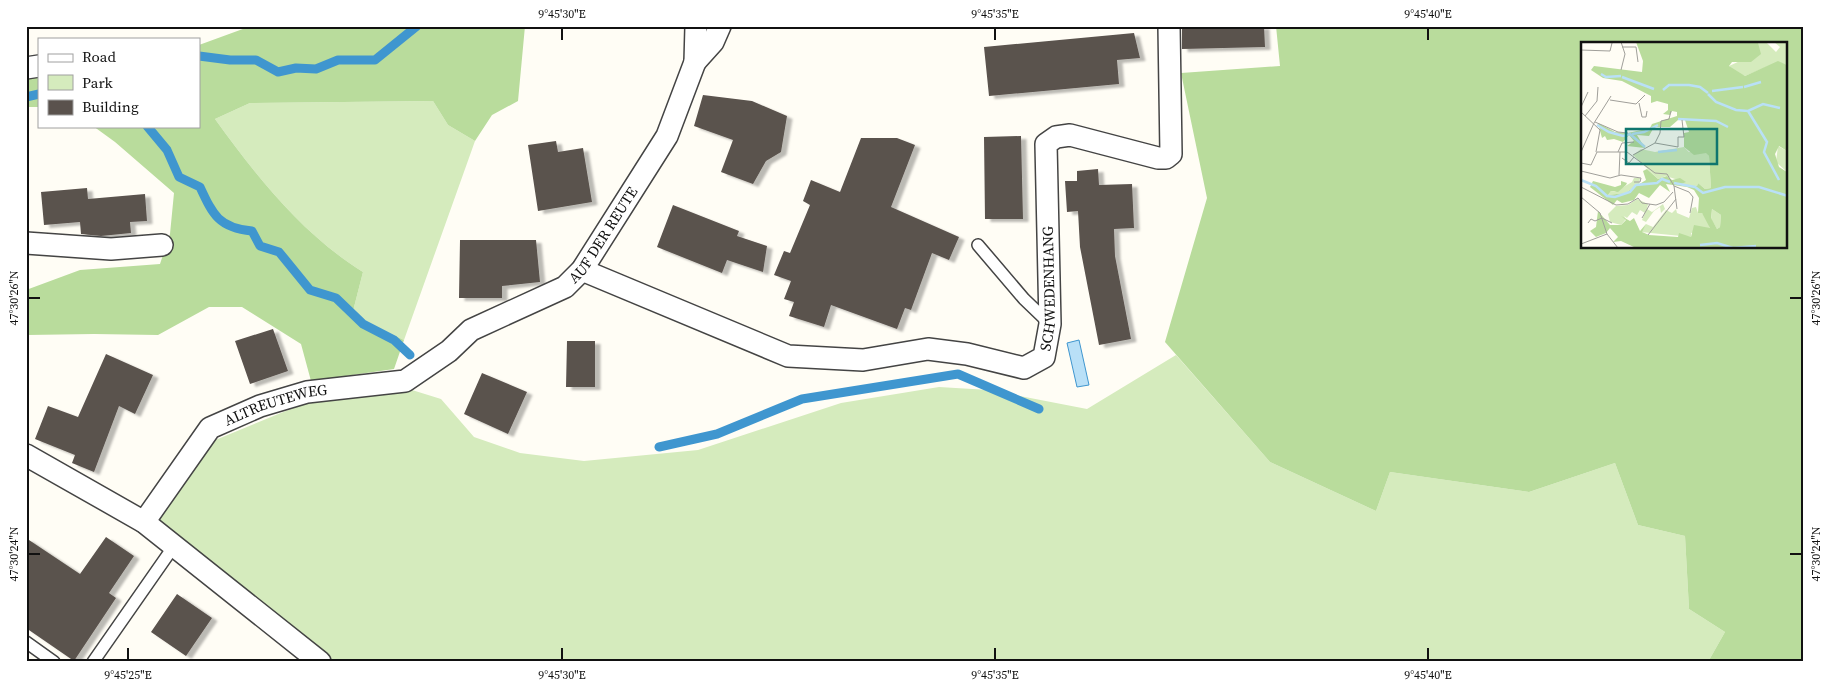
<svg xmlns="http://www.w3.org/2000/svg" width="1830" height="688" font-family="'Source Serif 4',serif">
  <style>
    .green { fill: #d5ebbd }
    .forest { fill: #b9dc9c; fill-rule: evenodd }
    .water { fill: #b9e0f7; stroke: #3f96cf }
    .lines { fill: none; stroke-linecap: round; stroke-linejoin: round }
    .stream { stroke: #3f96cf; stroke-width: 9 }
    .building { fill: #5a524d; filter: url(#shadow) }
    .service-casing { stroke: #444; stroke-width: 14 }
    .minor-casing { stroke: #444; stroke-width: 24 }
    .service { stroke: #fff; stroke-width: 11 }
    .minor { stroke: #fff; stroke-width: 21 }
    .ticks { fill: none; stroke: #111; stroke-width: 2 }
    .labels { text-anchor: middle; stroke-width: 5; stroke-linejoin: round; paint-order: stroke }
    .street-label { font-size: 15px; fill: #111; stroke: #fff }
    .inset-river { fill: none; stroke: #b9e0f7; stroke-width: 2.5 }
    .inset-road { fill: none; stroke: #a09f9a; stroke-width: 1 }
    .view { fill: #0f766e; fill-opacity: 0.15; stroke: #0f766e; stroke-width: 2.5 }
    .inset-edge { fill: none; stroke: #111; stroke-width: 2.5 }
    .neatline { fill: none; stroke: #111; stroke-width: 2 }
    .ticks-label { font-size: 12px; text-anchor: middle; fill: #111 }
  </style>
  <defs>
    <filter id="shadow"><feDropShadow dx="5.5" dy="3" stdDeviation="1" flood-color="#0004"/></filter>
  </defs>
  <rect width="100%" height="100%" fill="#fffdf5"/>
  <!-- green -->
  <path class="green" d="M 433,101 L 448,125 L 475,141 L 404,340 L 352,315 L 363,272 C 302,234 257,177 215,119 L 250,103 Z
    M 1176,355 L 1270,462 L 1376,511 L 1390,472 L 1529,492 L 1615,463 L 1638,525 L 1685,536 L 1689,609 L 1725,632 L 1708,662 L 323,662 L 159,520 L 213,441 L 315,399 L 412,390 L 441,399 L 474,437 L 520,453 L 584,461 L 698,450 L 841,403 L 939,387 L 989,390 L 1087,409 Z"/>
  <!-- forest -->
  <path class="forest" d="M 251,26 L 525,26 L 518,101 L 492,115 L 475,141 L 448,125 L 433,101 L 250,103 L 215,119 C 257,177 302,234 363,272 L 352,315 L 404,340 L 394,369 L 311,381 L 301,344 L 242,307 L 209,307 L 158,335 L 94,334 L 27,335 L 26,290 L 80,270 L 160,264 L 170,234 L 174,193 L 115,142 L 93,126 L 199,126 L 199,45 Z
    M 1276,26 L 1804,26 L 1804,662 L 1708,662 L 1725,632 L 1689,609 L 1685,536 L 1638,525 L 1615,463 L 1529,492 L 1390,472 L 1376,511 L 1270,462 L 1165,342 L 1207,198 L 1181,73 L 1280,66 ZM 1582,44 L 1786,44 L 1786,248 L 1582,248 Z
    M 39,72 L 39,107 L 26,107 L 26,73 Z"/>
  <!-- water -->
  <path class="water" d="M 1079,340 L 1089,385 L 1077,387 L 1067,343 Z"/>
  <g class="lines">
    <!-- stream -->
    <path class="stream" d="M 199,56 L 230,60 L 256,60 L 278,72 L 296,68 L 316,69 L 338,60 L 375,60 L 417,26
      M 26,97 L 39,94
      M 147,126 L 167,150 L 179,177 L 200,187 C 213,215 219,228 252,231 L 260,246 L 279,252 L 310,290 L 336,298 L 363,324 L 394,340 L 410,355
      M 659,447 L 717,434 L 802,399 L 958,374 L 1039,409"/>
  </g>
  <!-- building -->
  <path class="building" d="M 1182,26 L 1264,26 L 1265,47 L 1182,49 Z
    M 1134,33 L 1140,58 L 1117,60 L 1119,84 L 989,96 L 984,47 Z
    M 703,95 L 752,101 L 787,116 L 781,152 L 766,161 L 753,184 L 721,172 L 733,140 L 694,126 Z
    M 1021,136 L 1023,219 L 985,219 L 984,137 Z
    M 861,138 L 897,138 L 915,145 L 891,207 L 959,237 L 949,260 L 932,253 L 911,310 L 905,308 L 897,329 L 831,305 L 824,327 L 789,316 L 794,302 L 784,299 L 791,281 L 774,275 L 784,251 L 790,253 L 810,205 L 803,201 L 811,180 L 840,192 Z
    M 556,141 L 558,152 L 583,148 L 592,202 L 538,211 L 528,145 Z
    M 1098,169 L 1099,185 L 1132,184 L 1134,228 L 1114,229 L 1115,256 L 1131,339 L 1099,345 L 1080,247 L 1078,211 L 1067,212 L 1065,181 L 1077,181 L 1077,171 Z
    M 87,188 L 88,199 L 145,194 L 147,221 L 130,222 L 131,233 L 101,236 L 81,234 L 80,222 L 44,225 L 41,192 Z
    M 673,205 L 739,231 L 737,236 L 767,246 L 763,272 L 727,260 L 722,273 L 657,247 Z
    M 460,240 L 536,240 L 540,282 L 502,286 L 502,298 L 459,298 Z
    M 273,329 L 288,371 L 250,384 L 235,341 Z
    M 567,341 L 595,341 L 595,387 L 566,387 Z
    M 106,354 L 153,375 L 135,414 L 119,406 L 94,472 L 72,463 L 75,455 L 35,439 L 48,406 L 78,417 Z
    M 482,373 L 527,392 L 508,434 L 464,414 Z
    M 106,537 L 134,556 L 109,593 L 116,598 L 74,661 L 26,628 L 26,538 L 80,574 Z
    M 177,594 L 212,618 L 186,656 L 151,632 Z"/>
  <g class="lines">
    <defs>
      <path id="service" d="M 978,245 L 1024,299 L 1049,323
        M 26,642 L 54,662
        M 93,662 L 174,546"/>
      <g id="minor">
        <path d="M 695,62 L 713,42 L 720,26"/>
        <path d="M 26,68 L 39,66"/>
        <path d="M 26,243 L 111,249 L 162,245"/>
        <path id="s1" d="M 582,270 L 788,356 L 863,360 L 928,349 L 967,354 L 1024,368 L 1044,357 L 1050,324 L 1046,144 L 1056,137 L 1070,135 L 1158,158 L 1166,158 L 1171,154 L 1169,26"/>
        <path d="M 26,455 L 144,522 L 320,662"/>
        <path id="s2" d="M 144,522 L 210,428 L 260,406 L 307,392 L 405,381 L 449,351 L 471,330 L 565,287 L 582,270 L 667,136 L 695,62 L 696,26"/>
      </g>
    </defs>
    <!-- service casing -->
    <use href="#service" class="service-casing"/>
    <!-- minor casing -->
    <use href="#minor" class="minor-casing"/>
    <!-- service -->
    <use href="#service" class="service"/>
    <!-- minor -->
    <use href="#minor" class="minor"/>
  </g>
  <!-- ticks -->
  <path class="ticks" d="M 562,28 L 562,40M 995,28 L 995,40M 1428,28 L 1428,40M 28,298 L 40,298M 1790,298 L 1802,298M 28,554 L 40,554M 1790,554 L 1802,554M 128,648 L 128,660M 562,648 L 562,660M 995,648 L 995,660M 1428,648 L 1428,660"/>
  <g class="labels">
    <!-- street labels -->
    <g class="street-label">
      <text dy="5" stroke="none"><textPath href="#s2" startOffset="569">AUF DER REUTE</textPath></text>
      <text dy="5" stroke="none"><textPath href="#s1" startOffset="554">SCHWEDENHANG</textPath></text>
      <text dy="5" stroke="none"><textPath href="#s2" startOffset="185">ALTREUTEWEG</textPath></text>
    </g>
  </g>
  <!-- overview -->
  <g transform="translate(1581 42)">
    <rect width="206" height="206" fill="#fffdf5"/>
    <path d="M 170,0 L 185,0 L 195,10 L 199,5 L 193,0 L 206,0 L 206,23 L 197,20 L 164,34 L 154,30 L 148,24 L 159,19 ZM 197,104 L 206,109 L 206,130 L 195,120 ZM 103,105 L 108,110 L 125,110 L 128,114 L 130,146 L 124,147 L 117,141 L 116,144 L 99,142 L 100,139 L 85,134 L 77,137 L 52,113 L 60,107 L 74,110 ZM 53,136 L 59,136 L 58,142 L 44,151 L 27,153 L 30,149 L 34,150 L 51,140 ZM 56,157 L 67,162 L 66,167 L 71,170 L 82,162 L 84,167 L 80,171 L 79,165 L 73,169 L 65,180 L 61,178 L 64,171 L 59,168 L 56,173 L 51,170 L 46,176 L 43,174 L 45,177 L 40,183 L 29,180 L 27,172 L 35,164 L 47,163 ZM 115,165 L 117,171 L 121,171 L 128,179 L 129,187 L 110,191 L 110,195 L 60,190 L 65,182 L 72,185 L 85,168 L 91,171 L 95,167 L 96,171 L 108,176 L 111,166 ZM 131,167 L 140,173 L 139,185 L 136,187 L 130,177 Z" fill="#d5ebbd"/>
    <path d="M 55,0 L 177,1 L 180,12 L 170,20 L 151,20 L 148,24 L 164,34 L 197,19 L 206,23 L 206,117 L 206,109 L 198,104 L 194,112 L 198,125 L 206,130 L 206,206 L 55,206 L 40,199 L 32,200 L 37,195 L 29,186 L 25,191 L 15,195 L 9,189 L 15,185 L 17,169 L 29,183 L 40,183 L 45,178 L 40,174 L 49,179 L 53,176 L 59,189 L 65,182 L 61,190 L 68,193 L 97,195 L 98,191 L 110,195 L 113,183 L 129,186 L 121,171 L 117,171 L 118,156 L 113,148 L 106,145 L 85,142 L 89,150 L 79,143 L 68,156 L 58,151 L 53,158 L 41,161 L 36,158 L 32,163 L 9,145 L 12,139 L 34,145 L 40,143 L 40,139 L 46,141 L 45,143 L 37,150 L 30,149 L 27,153 L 44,151 L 65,138 L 62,129 L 66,127 L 77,137 L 86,134 L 91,138 L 99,136 L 105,140 L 100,142 L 116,144 L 117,141 L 124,147 L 130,146 L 128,114 L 125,111 L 113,113 L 103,105 L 103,91 L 108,90 L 104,78 L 97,78 L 89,85 L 73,85 L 68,94 L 56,93 L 64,106 L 46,104 L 53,99 L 48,93 L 42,100 L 33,97 L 26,98 L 24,94 L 21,96 L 17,81 L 34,90 L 47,91 L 69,86 L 71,82 L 96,74 L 96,70 L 91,69 L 89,73 L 82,72 L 87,68 L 87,62 L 76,59 L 70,61 L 70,54 L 41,39 L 22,36 L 10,28 L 13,24 L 61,30 L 62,19 ZM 131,167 L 140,173 L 139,185 L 136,187 L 130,176 Z" fill="#b9dc9c" fill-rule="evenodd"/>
    <path class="inset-river" d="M 20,32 L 25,35 L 40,34M 41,35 L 73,47M 163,45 L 180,40M 82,48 L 88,43 L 108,43 L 119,45 L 127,51M 131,49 L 162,45M 127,52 L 135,60 L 155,68 L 167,69 L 182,62 L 199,66M 167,69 L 186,100 L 183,110 L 198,138M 97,77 L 135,79 L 147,85M 16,83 L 28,90 L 42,94 L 49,92 L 64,105M 51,92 L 63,90 L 77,83M 77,110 L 96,108M 0,138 L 15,144 L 26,154 L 34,155 L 49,150 L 55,143 L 76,141 L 81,137 L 89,140M 93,141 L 114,145 L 122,151 L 144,145 L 178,145 L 207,154M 119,203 L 136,201 L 152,206 L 175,204"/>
    <path class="inset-road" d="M 40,0 L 44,12 L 40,28M 41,5 L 55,5 L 57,20M 0,8 L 29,9 L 31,1M 29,58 L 55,62 L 64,53M 58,61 L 61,75 L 65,75 L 66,69M 0,65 L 7,50M 0,70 L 19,88 L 15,110M 4,74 L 16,59 L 17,45M 14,80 L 37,90 L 47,91M 74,101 L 97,105 L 97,95 L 103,95 L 101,78M 0,110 L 13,81 L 30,54M 37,110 L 41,101 L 53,100M 52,113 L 74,101 L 79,91 L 80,79 L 88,77 L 90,69M 41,116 L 48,121 L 53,115M 0,121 L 10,123 L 16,110 L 46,110 L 74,131 L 86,132 L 93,144 L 108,150 L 112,155 L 109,171M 0,129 L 29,136 L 40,133 L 60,136 L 59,140 L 53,140M 38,133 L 39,110M 93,144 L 96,167M 0,145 L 35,163 L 47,162 L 57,156 L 61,161 L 75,163 L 83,160 L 92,150M 0,155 L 19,171 L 26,192 L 37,206M 61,176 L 69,162M 7,181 L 10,177 L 14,179 L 21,176 L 31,181M 67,193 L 95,157M 0,202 L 26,192"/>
    <path class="view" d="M 45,87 L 136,87 L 136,122 L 45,122 Z"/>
    <rect width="206" height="206" class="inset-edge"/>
  </g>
  <!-- border -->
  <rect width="1830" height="688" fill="none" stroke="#ffffff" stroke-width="55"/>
  <!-- legend -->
  <rect x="38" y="38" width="162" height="90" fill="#ffffff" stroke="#a0a0a0"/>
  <rect x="48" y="54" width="25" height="8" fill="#ffffff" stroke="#a0a0a0"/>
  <text x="82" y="62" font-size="15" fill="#111111">Road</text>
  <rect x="48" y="75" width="25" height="15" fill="#d5ebbd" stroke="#a0a0a0"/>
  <text x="82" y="88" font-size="15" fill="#111111">Park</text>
  <rect x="48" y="100" width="25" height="15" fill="#5a524d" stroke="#a0a0a0"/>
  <text x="82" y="112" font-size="15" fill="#111111">Building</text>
  <rect x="28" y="28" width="1774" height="632" class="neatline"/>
  <g class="ticks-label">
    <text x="562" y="18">9°45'30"E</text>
    <text x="995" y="18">9°45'35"E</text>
    <text x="1428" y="18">9°45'40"E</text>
    <text transform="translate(14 298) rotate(-90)" y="4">47°30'26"N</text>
    <text transform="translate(1816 298) rotate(-90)" y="4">47°30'26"N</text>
    <text transform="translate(14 554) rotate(-90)" y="4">47°30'24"N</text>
    <text transform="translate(1816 554) rotate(-90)" y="4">47°30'24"N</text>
    <text x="128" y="679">9°45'25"E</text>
    <text x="562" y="679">9°45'30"E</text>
    <text x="995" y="679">9°45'35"E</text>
    <text x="1428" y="679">9°45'40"E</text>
  </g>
</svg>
